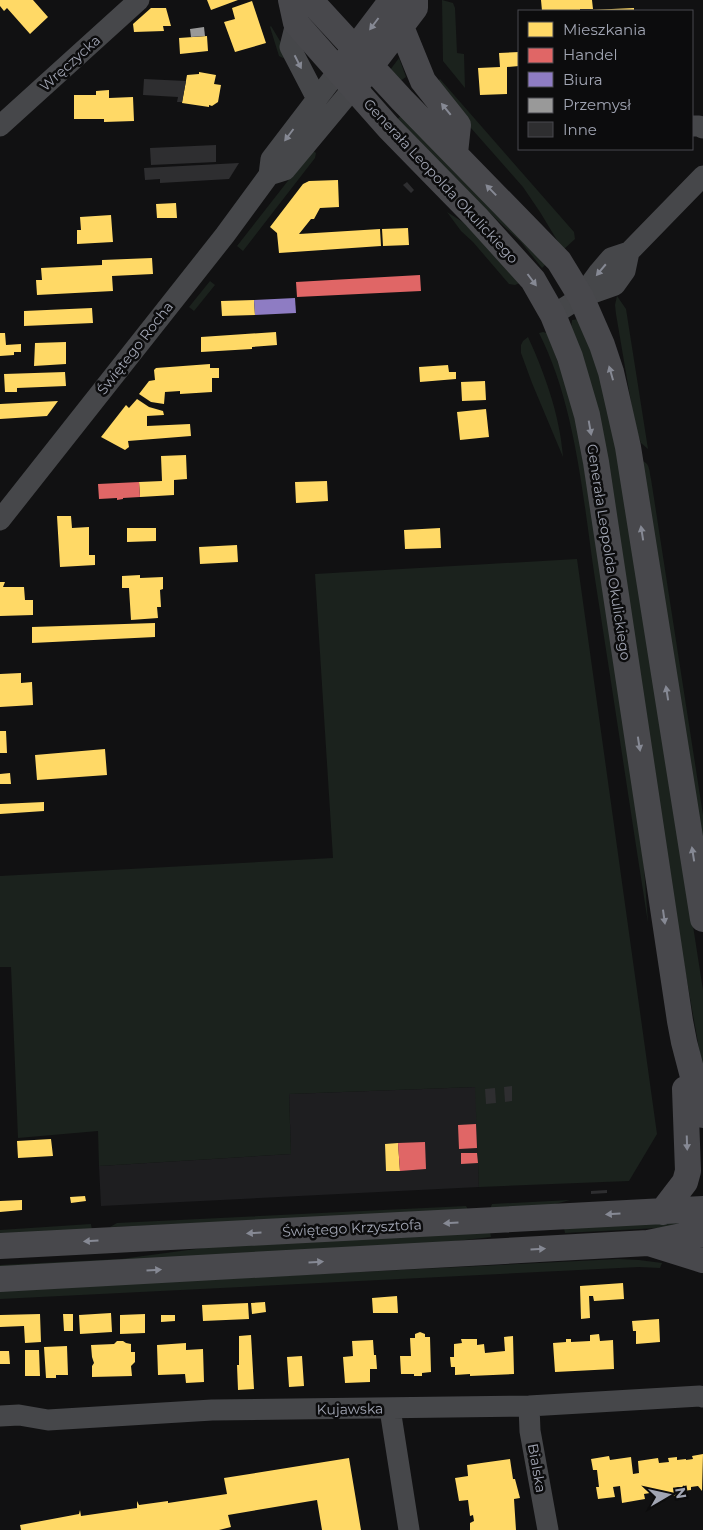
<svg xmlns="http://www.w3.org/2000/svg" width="703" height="1530" font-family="Montserrat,sans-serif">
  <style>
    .built { fill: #1e1e20 }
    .green { fill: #1b221d }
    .homes { fill: #ffd966 }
    .shops { fill: #e06666 }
    .offices { fill: #8e7cc3 }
    .industry { fill: #999 }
    .building { fill: #2e2e30 }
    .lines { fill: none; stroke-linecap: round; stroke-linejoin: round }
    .minor { stroke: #46474a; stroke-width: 21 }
    .major { stroke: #48484c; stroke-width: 26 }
    .oneway { fill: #868994 }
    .labels { text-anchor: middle; stroke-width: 5; stroke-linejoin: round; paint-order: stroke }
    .street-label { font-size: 14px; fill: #a1a5b3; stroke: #0c0c0d }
  </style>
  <rect width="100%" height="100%" fill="#111112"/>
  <!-- built -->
  <path class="built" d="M 476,1087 L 479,1187 L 101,1206 L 99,1166 L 291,1154 L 289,1094 Z"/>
  <!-- green -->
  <path class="green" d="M 442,0 L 453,3 L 455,8 L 457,53 L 464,54 L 465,88 L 443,61 Z
    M 271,26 L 289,56 L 283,58 L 279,56 L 270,27 Z
    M 399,58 L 406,77 L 400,81 L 390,70 Z
    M 440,79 L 574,232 L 575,239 L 563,250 L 540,212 L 523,187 L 433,85 Z
    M 401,116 L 547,263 L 542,268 L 521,242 L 495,218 L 396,120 Z
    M 312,150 L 316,153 L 315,158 L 243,251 L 237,246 Z
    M 447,212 L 480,233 L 520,283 L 515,285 L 509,284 L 473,242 L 461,231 Z
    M 210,281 L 215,285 L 194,311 L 189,307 Z
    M 617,296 L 626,309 L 648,449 L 641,443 L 635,426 L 616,314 L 615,305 Z
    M 579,319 L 603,375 L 636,560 L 703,990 L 703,1071 L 571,328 L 572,320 Z
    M 543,332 L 547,333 L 575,408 L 642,839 L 648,923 C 630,808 613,693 595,579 C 583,499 576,406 539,333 Z
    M 528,337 C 545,374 560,416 563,457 L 532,383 L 521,353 L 521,345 L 523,341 Z
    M 639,460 C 650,462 649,469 651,479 L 703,815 L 703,871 Z
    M 577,559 L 657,1134 L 629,1181 L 479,1187 L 475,1087 L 289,1094 L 291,1154 L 99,1166 L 98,1131 L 18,1138 L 11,967 L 0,967 L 0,876 L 333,858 L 315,574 Z
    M 570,1200 L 540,1208 L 489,1212 L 492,1204 Z
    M 466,1206 L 470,1213 L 110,1227 L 117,1223 Z
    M 695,1221 L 695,1226 L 565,1233 L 564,1228 Z
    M 91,1224 L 92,1230 L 0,1236 L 0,1230 Z
    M 490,1232 L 491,1237 L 430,1244 L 0,1271 L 0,1265 L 121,1259 L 218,1246 Z
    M 618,1259 L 639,1260 L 662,1263 L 660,1268 L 639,1267 L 0,1299 L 0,1290 Z"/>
  <!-- homes -->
  <path class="homes" d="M 0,0 L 33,0 L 48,17 L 30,34 L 7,8 L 4,11 L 0,6 Z
    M 207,0 L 238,0 L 211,10 Z
    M 541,0 L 592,0 L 593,9 L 580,9 L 580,11 L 542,11 Z
    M 252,1 L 266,43 L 235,52 L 224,22 L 235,19 L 232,8 Z
    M 151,8 L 166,8 L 171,26 L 163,26 L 164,31 L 134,32 L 133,24 Z
    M 634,8 L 634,11 L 589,11 L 589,10 Z
    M 207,36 L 208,51 L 180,54 L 179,38 Z
    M 519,52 L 519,66 L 507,67 L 507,94 L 480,95 L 478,68 L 500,67 L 499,53 Z
    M 199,72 L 216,75 L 214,84 L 221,85 L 218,102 L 212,106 L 209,105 L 209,107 L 182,103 L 187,75 L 199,74 Z
    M 109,90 L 109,98 L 133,97 L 134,121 L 104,122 L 104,119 L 74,119 L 74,95 L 96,95 L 96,91 Z
    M 338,180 L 339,207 L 320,208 L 314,219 L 311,219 L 299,234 L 380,229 L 381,246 L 279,253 L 277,233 L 270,227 L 303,184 L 309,181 Z
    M 176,203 L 177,218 L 157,218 L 156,204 Z
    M 111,215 L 113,242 L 77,244 L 77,230 L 81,230 L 80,217 Z
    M 408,228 L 409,245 L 383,246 L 382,229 Z
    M 152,258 L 153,274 L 112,276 L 113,291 L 37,295 L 36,280 L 42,280 L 41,268 L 102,265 L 102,260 Z
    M 254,300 L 255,315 L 222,316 L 221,301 Z
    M 92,308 L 93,323 L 24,326 L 24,311 Z
    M 276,332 L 277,345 L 252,347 L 252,349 L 201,352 L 201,337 Z
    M 0,333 L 5,333 L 6,345 L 21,344 L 21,352 L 14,352 L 14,355 L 0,356 Z
    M 66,342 L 66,364 L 34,366 L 35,343 Z
    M 210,364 L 210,368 L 219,368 L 219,378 L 212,378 L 212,392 L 180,394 L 180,391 L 165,392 L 164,404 L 151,402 L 139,394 L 149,381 L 155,380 L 154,370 L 156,368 Z
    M 448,365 L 449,372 L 456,372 L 456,379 L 420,382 L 419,367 Z
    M 65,372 L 66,386 L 17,388 L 17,392 L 5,392 L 4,374 Z
    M 485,381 L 486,400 L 462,401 L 461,382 Z
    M 137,399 L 149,407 L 163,411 L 164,415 L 147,416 L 147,426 L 190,424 L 191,436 L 128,441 L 129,447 L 125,450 L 101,437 L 126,405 L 129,408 Z
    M 58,401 L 47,416 L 0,419 L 0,404 Z
    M 486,409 L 489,437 L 460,440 L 457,412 Z
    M 186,455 L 187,479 L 174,480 L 174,495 L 140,497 L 139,482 L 162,481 L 161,456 Z
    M 327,481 L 328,501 L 296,503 L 295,482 Z
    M 57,516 L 71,516 L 72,528 L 89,527 L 89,555 L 95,555 L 95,565 L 60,567 Z
    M 127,528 L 156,528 L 156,541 L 127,542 Z
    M 440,528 L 441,548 L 405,549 L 404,530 Z
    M 237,545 L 238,562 L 200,564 L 199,547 Z
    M 140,575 L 140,578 L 163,577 L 163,589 L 160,590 L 161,607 L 157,607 L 158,618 L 131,620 L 129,588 L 122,588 L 122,576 Z
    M 0,582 L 5,582 L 3,587 L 24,587 L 25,600 L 33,600 L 33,615 L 0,616 Z
    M 155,623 L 155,637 L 32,643 L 32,627 Z
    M 21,673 L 21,683 L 32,682 L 33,705 L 0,707 L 0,674 Z
    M 0,731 L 6,731 L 7,753 L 0,753 Z
    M 105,749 L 107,775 L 37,780 L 35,755 Z
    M 10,773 L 11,784 L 0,784 L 0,774 Z
    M 44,802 L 44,811 L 0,814 L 0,804 Z
    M 51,1139 L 53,1156 L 18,1158 L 17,1141 Z
    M 398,1143 L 400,1171 L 386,1171 L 385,1144 Z
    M 85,1196 L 86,1201 L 71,1203 L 70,1197 Z
    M 22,1200 L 22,1210 L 0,1212 L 0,1201 Z
    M 623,1283 L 624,1299 L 594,1301 L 593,1296 L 589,1296 L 590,1318 L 581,1319 L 580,1286 Z
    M 397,1296 L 398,1313 L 373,1313 L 372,1298 Z
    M 265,1302 L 266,1312 L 252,1314 L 251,1303 Z
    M 248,1303 L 249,1319 L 203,1321 L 202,1305 Z
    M 111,1313 L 112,1332 L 80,1334 L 79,1315 Z
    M 40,1314 L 41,1342 L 25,1343 L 24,1326 L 0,1327 L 0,1315 Z
    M 63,1314 L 73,1314 L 73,1331 L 64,1331 Z
    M 145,1314 L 145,1333 L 120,1334 L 120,1315 Z
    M 161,1315 L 175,1315 L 175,1321 L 161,1322 Z
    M 659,1319 L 660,1342 L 636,1344 L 636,1331 L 633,1331 L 632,1321 Z
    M 420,1332 L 425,1334 L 425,1337 L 430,1337 L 431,1372 L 422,1373 L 422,1376 L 414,1376 L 414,1374 L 401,1374 L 400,1356 L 411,1356 L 410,1338 L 415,1338 L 415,1334 Z
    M 599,1334 L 600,1341 L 613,1340 L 614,1369 L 555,1372 L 553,1343 L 566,1342 L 566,1339 L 571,1339 L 571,1342 L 590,1341 L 590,1335 Z
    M 251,1335 L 254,1389 L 238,1390 L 237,1365 L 239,1365 L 239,1336 Z
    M 513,1336 L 514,1374 L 470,1376 L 470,1374 L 455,1375 L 455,1367 L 451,1367 L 450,1357 L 454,1357 L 454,1344 L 462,1343 L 461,1339 L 477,1339 L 477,1345 L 484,1344 L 485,1353 L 505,1351 L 504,1337 Z
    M 373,1340 L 374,1355 L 376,1355 L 377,1369 L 370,1369 L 370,1382 L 345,1383 L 343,1357 L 353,1356 L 352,1341 Z
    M 117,1341 L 123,1341 L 126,1343 L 131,1344 L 131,1352 L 135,1352 L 135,1362 L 131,1366 L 132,1376 L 92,1377 L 92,1366 L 94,1363 L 92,1357 L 91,1345 L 114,1344 Z
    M 186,1343 L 186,1350 L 203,1349 L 204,1382 L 186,1383 L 185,1374 L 158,1375 L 157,1345 Z
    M 67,1346 L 68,1375 L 56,1375 L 56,1378 L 46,1378 L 44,1347 Z
    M 25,1350 L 39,1350 L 40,1376 L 25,1376 Z
    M 0,1351 L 9,1351 L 10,1364 L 0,1364 Z
    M 302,1356 L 304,1386 L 289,1387 L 287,1357 Z
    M 703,1454 L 702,1491 L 698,1486 L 691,1487 L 691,1490 L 682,1491 L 683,1494 L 674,1496 L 673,1493 L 662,1494 L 662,1491 L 644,1494 L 645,1499 L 622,1503 L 620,1486 L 613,1487 L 615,1497 L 598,1499 L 596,1487 L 599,1487 L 597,1470 L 593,1470 L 591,1459 L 609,1456 L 610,1460 L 631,1457 L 633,1474 L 639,1473 L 638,1461 L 658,1458 L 659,1463 L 669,1462 L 668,1458 L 677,1457 L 677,1460 L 686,1459 L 686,1460 L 693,1459 L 692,1456 Z
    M 349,1458 L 361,1530 L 322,1530 L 317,1500 L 228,1515 L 231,1527 L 219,1530 L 21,1530 L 20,1525 L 79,1514 L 80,1510 L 81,1516 L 137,1508 L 137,1501 L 139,1505 L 168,1501 L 168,1503 L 227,1494 L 224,1478 Z
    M 510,1459 L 513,1479 L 515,1479 L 520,1498 L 514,1499 L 516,1530 L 470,1530 L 470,1523 L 474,1521 L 473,1515 L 470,1516 L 468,1500 L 459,1501 L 455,1478 L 468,1476 L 467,1465 Z"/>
  <!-- shops -->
  <path class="shops" d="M 420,275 L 421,291 L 297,297 L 296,282 Z
    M 139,482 L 140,497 L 123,498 L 123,499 L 117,500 L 117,498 L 99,499 L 98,484 Z
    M 476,1124 L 477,1148 L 459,1149 L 458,1125 Z
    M 425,1142 L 426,1169 L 400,1171 L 398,1143 Z
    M 461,1153 L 477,1153 L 478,1163 L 461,1164 Z"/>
  <!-- offices -->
  <path class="offices" d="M 295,298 L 296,313 L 255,315 L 254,300 Z"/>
  <!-- industry -->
  <path class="industry" d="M 204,27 L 205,36 L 191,37 L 190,29 Z"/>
  <!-- building -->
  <path class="building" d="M 144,79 L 186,81 L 182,102 L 177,102 L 178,97 L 143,95 Z
    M 216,145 L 216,162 L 151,165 L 150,148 Z
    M 239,163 L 229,179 L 160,183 L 160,179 L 145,180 L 144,168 Z
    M 407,182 L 414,190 L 411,193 L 403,185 Z
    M 512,1086 L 512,1101 L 505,1102 L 504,1087 Z
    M 495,1088 L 496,1103 L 486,1104 L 485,1089 Z
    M 607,1190 L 607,1193 L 591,1194 L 591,1191 Z"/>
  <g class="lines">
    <!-- minor -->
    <path class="minor" d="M 296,23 L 290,47 L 317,99
      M 0,126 L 139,0
      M 692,126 L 699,126 L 703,128
      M 269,175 L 285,170 L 354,87
      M 581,297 L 599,272 L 611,258 L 629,252 L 703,176
      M 553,315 L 581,297 L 615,285 L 625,271 L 629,252
      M 0,520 L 225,235 L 269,175 L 271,159 L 339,70
      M 529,1406 L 530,1431 L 548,1530
      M 390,1409 L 409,1530
      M 0,1416 L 19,1415 L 48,1420 L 212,1410 L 529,1406 L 700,1396 L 703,1397"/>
    <!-- major -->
    <path class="major" d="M 291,0 L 296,23 L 389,128 L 476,217 L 533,280 L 553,315 L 570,357 L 587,415 L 596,462 L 680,1021 L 684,1042 L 703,1115
      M 310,0 L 402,100 L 559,261 L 581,297 L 602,345 L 611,372 L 628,447 L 703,919
      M 401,27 L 423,81 L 458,125 L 455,153
      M 345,62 L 392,0
      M 361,79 L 415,8 L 415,0
      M 662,1212 L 685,1182 L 688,1171 L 685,1089
      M 649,1243 L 703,1260
      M 0,1246 L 703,1209
      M 0,1279 L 648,1243 L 687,1235 L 703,1234"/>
  </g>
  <!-- one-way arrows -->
  <defs><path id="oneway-solid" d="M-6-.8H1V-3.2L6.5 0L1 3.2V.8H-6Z" transform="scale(1.25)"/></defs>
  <g class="oneway">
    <use href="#oneway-solid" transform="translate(374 24) rotate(127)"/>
    <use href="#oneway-solid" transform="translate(298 62) rotate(63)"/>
    <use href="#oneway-solid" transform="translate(446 109) rotate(-129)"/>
    <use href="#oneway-solid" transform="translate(289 135) rotate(127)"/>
    <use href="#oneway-solid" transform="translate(491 190) rotate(-134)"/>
    <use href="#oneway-solid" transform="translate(601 270) rotate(130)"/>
    <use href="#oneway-solid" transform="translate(532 280) rotate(53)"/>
    <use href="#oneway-solid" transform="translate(611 373) rotate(-106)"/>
    <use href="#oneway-solid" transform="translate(590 428) rotate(80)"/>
    <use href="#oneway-solid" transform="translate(642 533) rotate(-99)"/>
    <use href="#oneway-solid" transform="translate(667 693) rotate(-99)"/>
    <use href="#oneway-solid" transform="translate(639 744) rotate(81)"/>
    <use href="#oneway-solid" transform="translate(693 854) rotate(-99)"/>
    <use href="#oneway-solid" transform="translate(664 917) rotate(82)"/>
    <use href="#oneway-solid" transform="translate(687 1143) rotate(88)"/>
    <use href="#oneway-solid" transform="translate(613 1214) rotate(177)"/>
    <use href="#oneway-solid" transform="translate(451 1223) rotate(177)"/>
    <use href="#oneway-solid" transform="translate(254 1233) rotate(177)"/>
    <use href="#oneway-solid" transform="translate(91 1241) rotate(177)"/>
    <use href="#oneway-solid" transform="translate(538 1249) rotate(-3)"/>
    <use href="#oneway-solid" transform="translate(316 1262) rotate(-3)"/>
    <use href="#oneway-solid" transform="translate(154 1270) rotate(-3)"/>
  </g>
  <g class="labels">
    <!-- street labels -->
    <g class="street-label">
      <text transform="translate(70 63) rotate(-42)" y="5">Wręczycka</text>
      <text transform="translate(441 181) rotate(47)" y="5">Generała Leopolda Okulickiego</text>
      <text transform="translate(135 348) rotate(-52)" y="5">Świętego Rocha</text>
      <text transform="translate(609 552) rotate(81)" y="5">Generała Leopolda Okulickiego</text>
      <text transform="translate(352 1228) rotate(-3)" y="5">Świętego Krzysztofa</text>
      <text transform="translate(350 1409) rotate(-1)" y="5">Kujawska</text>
      <text transform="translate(537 1468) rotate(80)" y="5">Bialska</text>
    </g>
  </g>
  <!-- legend -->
  <rect x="518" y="10" width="175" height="140" fill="#0c0c0d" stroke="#48494f"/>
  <rect x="528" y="22" width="25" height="15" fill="#ffd966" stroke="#48494f"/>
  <text x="563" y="35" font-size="15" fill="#a1a5b3">Mieszkania</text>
  <rect x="528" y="48" width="25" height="15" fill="#e06666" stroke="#48494f"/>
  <text x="563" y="60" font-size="15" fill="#a1a5b3">Handel</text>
  <rect x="528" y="72" width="25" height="15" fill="#8e7cc3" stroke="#48494f"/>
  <text x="563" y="85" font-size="15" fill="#a1a5b3">Biura</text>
  <rect x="528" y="98" width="25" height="15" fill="#999999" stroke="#48494f"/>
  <text x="563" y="110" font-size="15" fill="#a1a5b3">Przemysł</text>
  <rect x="528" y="122" width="25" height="15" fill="#2e2e30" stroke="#48494f"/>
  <text x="563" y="135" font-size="15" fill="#a1a5b3">Inne</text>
  <!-- north arrow -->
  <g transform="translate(668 1495) rotate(81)" stroke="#0c0c0d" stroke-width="4" paint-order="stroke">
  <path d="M0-4L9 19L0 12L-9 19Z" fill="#a1a5b3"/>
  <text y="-8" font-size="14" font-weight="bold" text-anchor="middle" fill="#a1a5b3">N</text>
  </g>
</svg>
